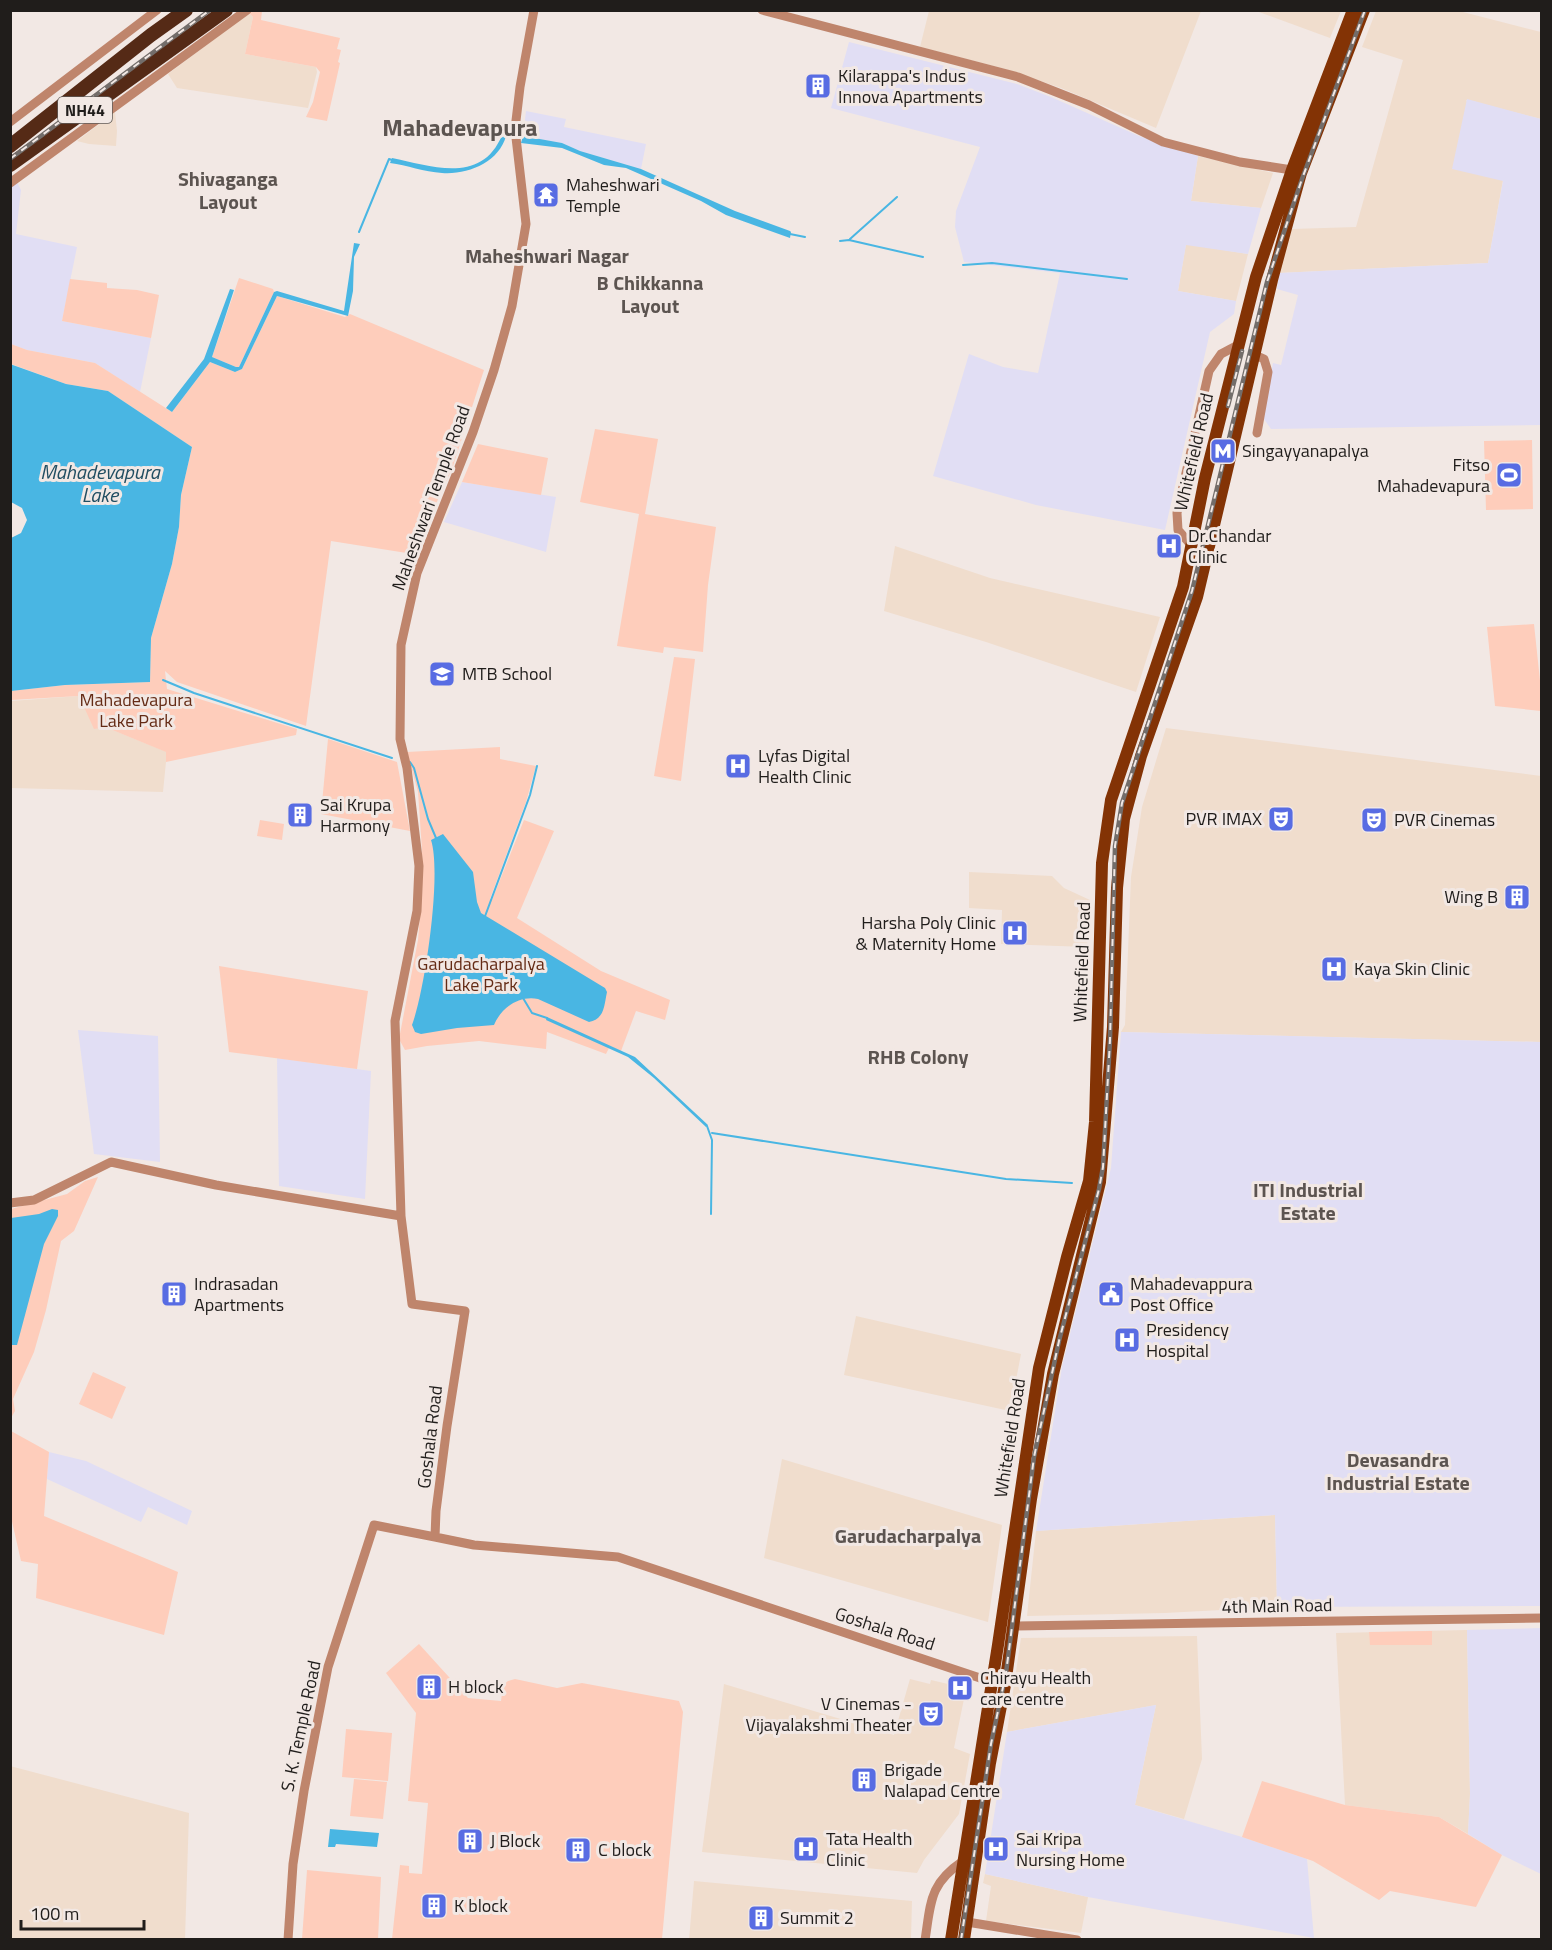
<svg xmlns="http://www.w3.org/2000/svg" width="1552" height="1950" font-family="'Titillium Web',sans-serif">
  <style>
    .commercial { fill: #f0ddcd }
    .industrial { fill: #e1def4 }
    .green { fill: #fecdbb }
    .water { fill: #49b6e3 }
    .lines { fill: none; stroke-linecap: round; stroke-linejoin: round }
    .stream { stroke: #49b6e3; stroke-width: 2 }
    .minor { stroke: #bf856c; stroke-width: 9 }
    .major { stroke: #833305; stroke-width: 12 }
    .highway { stroke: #552a16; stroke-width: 14 }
    .rail-casing { stroke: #736d6a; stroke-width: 4.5 }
    .rail { stroke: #f2e8e4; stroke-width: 2; stroke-dasharray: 7; stroke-linecap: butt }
    .labels { text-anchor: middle; stroke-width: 6; stroke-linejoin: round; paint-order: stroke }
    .shield { fill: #f2e8e4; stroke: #5f5a57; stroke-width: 1.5 }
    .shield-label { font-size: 16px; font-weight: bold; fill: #201d1b }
    .poi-label { font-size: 18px; fill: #201d1b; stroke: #f2e8e4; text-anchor: start }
    .street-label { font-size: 18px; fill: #201d1b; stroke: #f2e8e4 }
    .park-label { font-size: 18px; fill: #642b15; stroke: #f2e8e4 }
    .neighbourhood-label { font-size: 20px; font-weight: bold; fill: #5c5450; stroke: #f2e8e4 }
    .water-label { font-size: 20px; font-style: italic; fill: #214e62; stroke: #f2e8e4 }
    .district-label { font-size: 24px; font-weight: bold; fill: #5c5450; stroke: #f2e8e4 }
  </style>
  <rect width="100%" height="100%" fill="#f2e8e4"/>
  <!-- commercial -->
  <path class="commercial" d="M 929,11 L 1201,11 L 1156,128 L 1061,88 L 1005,69 L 920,47 Z
    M 1256,11 L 1341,10 L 1341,11 L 1330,38 Z
    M 1376,11 L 1459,11 L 1541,32 L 1541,119 L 1466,100 L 1503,180 L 1488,263 L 1279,273 L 1292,229 L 1356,227 L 1403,60 L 1362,47 Z
    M 249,13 L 253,17 L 245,54 L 316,67 L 317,72 L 308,108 L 177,88 L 168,74 Z
    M 115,112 L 117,131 L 116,146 L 89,144 L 77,141 Z
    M 1198,156 L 1273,173 L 1261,208 L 1191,201 Z
    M 1186,244 L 1248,254 L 1236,301 L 1178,291 Z
    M 895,546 L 990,578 L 1160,617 L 1136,692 L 986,642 L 884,611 Z
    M 79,696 L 105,727 L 167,752 L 163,792 L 11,788 L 11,701 Z
    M 1166,728 L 1541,776 L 1541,1042 L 1121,1032 L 1125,1025 L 1131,877 L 1142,807 Z
    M 969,872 L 1052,876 L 1064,888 L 1090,900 L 1087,947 L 1001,944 L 1002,910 L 969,908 Z
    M 856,1316 L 1021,1354 L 1010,1411 L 844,1375 Z
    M 782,1459 L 1002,1525 L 988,1622 L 764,1558 Z
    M 1275,1515 L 1277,1607 L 1165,1613 L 1027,1616 L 1036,1531 Z
    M 1467,1630 L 1470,1794 L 1468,1834 L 1439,1817 L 1345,1805 L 1336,1633 Z
    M 1197,1636 L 1202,1759 L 1184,1819 L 1135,1805 L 1156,1705 L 1007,1732 L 1021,1638 Z
    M 951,1676 L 955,1677 L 952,1690 L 965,1694 L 954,1748 L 970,1754 L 959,1814 L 924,1860 L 917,1873 L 702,1852 L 724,1684 L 894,1735 L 910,1679 L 930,1684 L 931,1680 L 948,1684 Z
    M 10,1766 L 189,1813 L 185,1939 L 11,1939 Z
    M 985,1874 L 1088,1897 L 1081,1933 L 986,1921 L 991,1886 L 983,1883 Z
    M 694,1881 L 912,1901 L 911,1939 L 689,1940 Z"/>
  <!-- industrial -->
  <path class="industrial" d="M 849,42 L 1017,84 L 1051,97 L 1139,136 L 1198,156 L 1191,201 L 1261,208 L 1248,254 L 1186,245 L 1178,291 L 1236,301 L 1234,314 L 1210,332 L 1165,530 L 1036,505 L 933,476 L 969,354 L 1003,367 L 1038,373 L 1060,273 L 964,262 L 955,227 L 956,211 L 980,147 L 831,108 Z
    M 1467,99 L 1541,119 L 1541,425 L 1271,429 L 1264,419 L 1263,414 L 1273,363 L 1281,365 L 1298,295 L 1277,289 L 1279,273 L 1488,263 L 1503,181 L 1452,169 Z
    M 526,111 L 566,119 L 564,127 L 646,144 L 641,169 L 580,151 L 562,143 L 523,136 Z
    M 17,182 L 21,190 L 16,234 L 77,247 L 62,321 L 151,338 L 140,392 L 95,363 L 27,350 L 11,344 L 10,186 Z
    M 462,482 L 556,497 L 546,552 L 444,522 Z
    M 78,1030 L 158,1036 L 160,1162 L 94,1154 Z
    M 1121,1032 L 1541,1042 L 1541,1606 L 1277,1607 L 1275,1515 L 1036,1531 L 1062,1367 L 1111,1168 Z
    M 277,1058 L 371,1071 L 365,1199 L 279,1186 Z
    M 49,1452 L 86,1461 L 192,1511 L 187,1525 L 148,1507 L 141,1522 L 47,1479 Z
    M 1541,1628 L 1541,1874 L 1502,1855 L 1468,1834 L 1470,1794 L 1467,1630 Z
    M 1156,1705 L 1135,1805 L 1242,1837 L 1307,1859 L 1314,1938 L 1088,1897 L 985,1874 L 1007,1732 Z"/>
  <!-- green -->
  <path class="green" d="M 252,11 L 262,11 L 261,20 L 340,38 L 337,49 L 341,50 L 338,62 L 340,63 L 327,121 L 306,117 L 313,102 L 320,72 L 316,67 L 245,54 L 253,17 L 249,13 Z
    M 239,278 L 273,289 L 274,292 L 239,367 L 236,367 L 212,357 Z
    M 70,279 L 107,283 L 107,288 L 137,290 L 159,295 L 151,338 L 62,321 Z
    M 277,296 L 345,317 L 350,314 L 484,370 L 452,469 L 413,554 L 331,541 L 306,726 L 177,682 L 165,671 L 167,689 L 297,729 L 296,735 L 166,762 L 166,752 L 105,727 L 94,729 L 79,696 L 11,700 L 11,691 L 65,685 L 150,682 L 151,638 L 172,564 L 179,527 L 181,495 L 192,447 L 108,391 L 66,384 L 11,364 L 11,344 L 27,350 L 95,363 L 172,412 L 210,362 L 235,372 L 242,369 Z
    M 595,429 L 658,439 L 645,514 L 716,527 L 708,585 L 703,652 L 664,647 L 663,653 L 617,646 L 639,514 L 580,502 Z
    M 1532,440 L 1533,509 L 1486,510 L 1484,441 Z
    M 478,444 L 548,458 L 541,495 L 462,482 Z
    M 1534,624 L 1541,690 L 1541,711 L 1495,706 L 1487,627 Z
    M 674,657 L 695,659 L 681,781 L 654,776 Z
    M 328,739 L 397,762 L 410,831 L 321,814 Z
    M 500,747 L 500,759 L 536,766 L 526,802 L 490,899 L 492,900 L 524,820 L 554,831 L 517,918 L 601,971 L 670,1000 L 665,1020 L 636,1011 L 621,1051 L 610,1046 L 606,1054 L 547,1032 L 546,1049 L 479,1041 L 427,1046 L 405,1050 L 399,1039 L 418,940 L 421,902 L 422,850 L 418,792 L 407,752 Z
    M 260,820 L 284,824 L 282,840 L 257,836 Z
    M 219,966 L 368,991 L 357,1069 L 229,1052 Z
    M 98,1177 L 74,1231 L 61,1241 L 46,1310 L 34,1352 L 13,1399 L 15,1411 L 11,1418 L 11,1209 L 67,1194 L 85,1181 Z
    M 93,1372 L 126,1387 L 112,1419 L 79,1404 Z
    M 11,1431 L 49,1452 L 44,1516 L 178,1572 L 164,1635 L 36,1598 L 38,1564 L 21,1561 L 11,1517 Z
    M 1432,1631 L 1432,1645 L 1370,1645 L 1369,1632 Z
    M 419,1644 L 468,1698 L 501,1701 L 503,1685 L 508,1681 L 515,1679 L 557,1688 L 582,1683 L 679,1701 L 683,1712 L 662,1939 L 392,1939 L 400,1865 L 409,1866 L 409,1873 L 422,1874 L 428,1803 L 408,1801 L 416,1713 L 386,1673 Z
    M 346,1729 L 392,1733 L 388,1781 L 342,1777 Z
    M 354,1779 L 387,1782 L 383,1819 L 350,1816 Z
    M 1262,1781 L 1345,1805 L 1439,1817 L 1502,1855 L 1476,1907 L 1390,1891 L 1379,1900 L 1313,1861 L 1242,1837 Z
    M 307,1870 L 381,1877 L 378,1939 L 302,1939 Z"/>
  <!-- water -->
  <path class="water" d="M 502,135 L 506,136 C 499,162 468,175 442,173 C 424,172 407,165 390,163 L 392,158 C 431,166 482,185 502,135 Z
    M 523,136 L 562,143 L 580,151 L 641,169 L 735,211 L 790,231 L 791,232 L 790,238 L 726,215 L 701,201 L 626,168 L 604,165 L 562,148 L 521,143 Z
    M 354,243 L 360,244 L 354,257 L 353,291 L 348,316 L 277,296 L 242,369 L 235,372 L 210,362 L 172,412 L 166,408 L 204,359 L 230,289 L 234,290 L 212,357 L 236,367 L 239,367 L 274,292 L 277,291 L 344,311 Z
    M 10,364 L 66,384 L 108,391 L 192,447 L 181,495 L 179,527 L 172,564 L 151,638 L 150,682 L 65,685 L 11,691 L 11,538 L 21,533 L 27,520 L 22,508 L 11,502 Z
    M 443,834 L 473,872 L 477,902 L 481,913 L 605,988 L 607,992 C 604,1005 605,1019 589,1022 L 538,999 C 519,995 501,1008 494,1025 L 457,1028 L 421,1034 L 415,1032 L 412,1025 C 425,990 442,874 431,840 Z
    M 547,1017 L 635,1057 L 708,1125 L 706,1127 L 654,1078 L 628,1057 L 546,1020 Z
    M 52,1209 L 58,1210 L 58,1216 L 44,1244 L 17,1345 L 11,1345 L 11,1218 L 39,1214 Z
    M 330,1829 L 379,1833 L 377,1847 L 336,1844 L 335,1847 L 328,1847 Z"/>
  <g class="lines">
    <!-- stream -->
    <path class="stream" d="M 359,232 L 389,159 L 392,160
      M 790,234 L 805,237
      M 850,239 L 897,197
      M 840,241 L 849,240 L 923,257
      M 963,265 L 992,263 L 1127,279
      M 163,680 L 194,693 L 392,758
      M 410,762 L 414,768 L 428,819 L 436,838
      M 484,919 L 530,795 L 537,766
      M 523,998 L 532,1013 L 547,1018
      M 707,1126 L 712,1140 L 711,1214
      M 712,1133 L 1006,1179 L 1072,1183"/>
    <!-- minor -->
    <path class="minor" d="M 762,10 L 1018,77 L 1089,105 L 1163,142 L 1240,162 L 1292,170
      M 10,122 L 157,10
      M 10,183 L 247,10
      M 1255,355 L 1264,359 L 1268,372 L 1257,433
      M 1192,546 L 1178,530 L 1177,513 L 1209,371 L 1221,354 L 1238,345
      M 10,1203 L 34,1200 L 111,1162 L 216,1185 L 401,1216 L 412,1304 L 465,1311 L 447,1426 L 436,1511 L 435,1537 L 474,1545 L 618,1557 L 992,1682
      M 401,1216 L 395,1021 L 417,911 L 419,866 L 407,768 L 400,739 L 401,645 L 417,573 L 473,432 L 494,370 L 512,306 L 526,224 L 515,129 L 520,87 L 534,10
      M 1013,1626 L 1542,1618
      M 967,1922 L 1077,1940
      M 288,1940 L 293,1864 L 304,1791 L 328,1667 L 374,1525 L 435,1537
      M 925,1940 C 931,1902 929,1884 963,1861"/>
    <!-- major -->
    <path class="major" d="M 951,1940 L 998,1645 L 1039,1368 L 1067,1257 L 1089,1181 L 1095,1122 L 1102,863 L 1111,800 L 1183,587 L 1205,478 L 1256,277 L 1292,170 L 1353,10
      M 964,1940 L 990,1763 L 1005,1685 L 1031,1499 L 1053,1374 L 1100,1182 L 1113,1027 L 1117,888 L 1124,819 L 1141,756 L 1197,597 L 1272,280 L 1293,202 L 1301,173 L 1364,10"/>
    <!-- highway -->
    <path class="highway" d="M 10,146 L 151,35 L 186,10
      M 10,165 L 226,10"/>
    <defs>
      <path id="rail" d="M 10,159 L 210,10
        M 1228,406 L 1242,351
        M 961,1940 L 991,1744 L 1006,1673 L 1034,1457 L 1059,1341 L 1099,1189 L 1103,1167 L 1110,1040 L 1115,846 L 1122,803 L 1192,591 L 1267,282 L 1302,179 L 1365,10"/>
    </defs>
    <!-- rail casing -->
    <use href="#rail" class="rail-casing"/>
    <!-- rail -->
    <use href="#rail" class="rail"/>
  </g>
  <!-- icons -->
  <defs>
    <symbol id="building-square" viewBox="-11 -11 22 22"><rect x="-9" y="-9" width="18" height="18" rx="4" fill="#586ce3" stroke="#f2e8e4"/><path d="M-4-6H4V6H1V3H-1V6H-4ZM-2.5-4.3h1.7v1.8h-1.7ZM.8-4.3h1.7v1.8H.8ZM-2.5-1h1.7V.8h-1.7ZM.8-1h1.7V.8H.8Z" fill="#fff"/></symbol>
    <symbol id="temple-square" viewBox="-11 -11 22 22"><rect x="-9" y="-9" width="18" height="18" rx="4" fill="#586ce3" stroke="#f2e8e4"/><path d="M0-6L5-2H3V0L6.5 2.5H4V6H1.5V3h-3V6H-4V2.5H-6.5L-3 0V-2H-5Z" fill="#fff"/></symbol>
    <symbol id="metro-square" viewBox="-11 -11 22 22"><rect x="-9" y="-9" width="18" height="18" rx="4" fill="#586ce3" stroke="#f2e8e4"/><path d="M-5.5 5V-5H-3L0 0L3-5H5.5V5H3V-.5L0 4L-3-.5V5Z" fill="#fff"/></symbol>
    <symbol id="stadium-square" viewBox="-11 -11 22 22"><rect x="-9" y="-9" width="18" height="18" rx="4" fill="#586ce3" stroke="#f2e8e4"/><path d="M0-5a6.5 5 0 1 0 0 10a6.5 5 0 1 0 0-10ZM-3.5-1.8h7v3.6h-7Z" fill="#fff"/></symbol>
    <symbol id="hospital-square" viewBox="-11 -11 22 22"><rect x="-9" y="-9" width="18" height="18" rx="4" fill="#586ce3" stroke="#f2e8e4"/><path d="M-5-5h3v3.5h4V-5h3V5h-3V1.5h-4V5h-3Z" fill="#fff"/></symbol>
    <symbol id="school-square" viewBox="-11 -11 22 22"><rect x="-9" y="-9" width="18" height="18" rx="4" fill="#586ce3" stroke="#f2e8e4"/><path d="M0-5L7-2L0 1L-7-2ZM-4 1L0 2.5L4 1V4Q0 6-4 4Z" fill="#fff"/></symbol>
    <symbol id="theatre-square" viewBox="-11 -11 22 22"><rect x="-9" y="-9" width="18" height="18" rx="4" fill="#586ce3" stroke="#f2e8e4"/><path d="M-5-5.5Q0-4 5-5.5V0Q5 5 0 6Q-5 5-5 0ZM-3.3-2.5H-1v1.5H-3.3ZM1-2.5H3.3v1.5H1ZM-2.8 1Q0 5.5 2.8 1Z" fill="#fff"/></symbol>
    <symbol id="civic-square" viewBox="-11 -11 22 22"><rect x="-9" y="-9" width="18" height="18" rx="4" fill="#586ce3" stroke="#f2e8e4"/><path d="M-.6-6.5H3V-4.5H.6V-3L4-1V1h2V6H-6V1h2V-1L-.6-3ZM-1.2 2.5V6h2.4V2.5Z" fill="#fff"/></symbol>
  </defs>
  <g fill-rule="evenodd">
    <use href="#building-square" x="803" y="71" width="30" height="30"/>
    <use href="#temple-square" x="531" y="180" width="30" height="30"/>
    <use href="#metro-square" x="1208" y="436" width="30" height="30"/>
    <use href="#stadium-square" x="1494" y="460" width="30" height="30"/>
    <use href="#hospital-square" x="1154" y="531" width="30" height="30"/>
    <use href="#school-square" x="427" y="659" width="30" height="30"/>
    <use href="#hospital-square" x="723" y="751" width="30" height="30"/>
    <use href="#building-square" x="285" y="800" width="30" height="30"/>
    <use href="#theatre-square" x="1266" y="804" width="30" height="30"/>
    <use href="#theatre-square" x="1359" y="805" width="30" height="30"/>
    <use href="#building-square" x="1502" y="882" width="30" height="30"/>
    <use href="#hospital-square" x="1000" y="918" width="30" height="30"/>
    <use href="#hospital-square" x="1319" y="954" width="30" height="30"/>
    <use href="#building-square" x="159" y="1279" width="30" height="30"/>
    <use href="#civic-square" x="1096" y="1279" width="30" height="30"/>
    <use href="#hospital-square" x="1112" y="1325" width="30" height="30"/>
    <use href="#building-square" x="414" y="1672" width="30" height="30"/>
    <use href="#hospital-square" x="945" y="1673" width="30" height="30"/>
    <use href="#theatre-square" x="916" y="1699" width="30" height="30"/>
    <use href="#building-square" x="849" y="1765" width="30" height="30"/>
    <use href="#building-square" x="455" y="1826" width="30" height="30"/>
    <use href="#hospital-square" x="791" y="1834" width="30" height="30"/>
    <use href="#hospital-square" x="981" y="1834" width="30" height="30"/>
    <use href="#building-square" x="563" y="1835" width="30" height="30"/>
    <use href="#building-square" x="419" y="1891" width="30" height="30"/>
    <use href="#building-square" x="746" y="1903" width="30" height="30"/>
  </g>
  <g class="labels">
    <!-- shield labels -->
    <rect class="shield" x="58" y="97" width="54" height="26" rx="4.5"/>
    <g class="shield-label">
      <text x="85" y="116">NH44</text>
    </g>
    <!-- poi labels -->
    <g class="poi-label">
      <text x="838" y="82">Kilarappa's Indus<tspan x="838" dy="21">Innova Apartments</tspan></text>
      <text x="566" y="191">Maheshwari<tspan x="566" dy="21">Temple</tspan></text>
      <text x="1242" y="457">Singayyanapalya</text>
      <text x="1490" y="471" text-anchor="end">Fitso<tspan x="1490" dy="21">Mahadevapura</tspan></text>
      <text x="1188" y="542">Dr.Chandar<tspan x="1188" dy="21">Clinic</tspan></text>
      <text x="462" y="680">MTB School</text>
      <text x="758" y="762">Lyfas Digital<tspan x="758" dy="21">Health Clinic</tspan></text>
      <text x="320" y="811">Sai Krupa<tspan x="320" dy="21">Harmony</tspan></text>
      <text x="1262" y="825" text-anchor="end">PVR IMAX</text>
      <text x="1394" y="826">PVR Cinemas</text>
      <text x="1498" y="903" text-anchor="end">Wing B</text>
      <text x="996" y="929" text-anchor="end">Harsha Poly Clinic<tspan x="996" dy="21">&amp; Maternity Home</tspan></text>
      <text x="1354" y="975">Kaya Skin Clinic</text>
      <text x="194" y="1290">Indrasadan<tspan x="194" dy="21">Apartments</tspan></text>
      <text x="1130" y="1290">Mahadevappura<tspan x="1130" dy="21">Post Office</tspan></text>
      <text x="1146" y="1336">Presidency<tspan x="1146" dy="21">Hospital</tspan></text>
      <text x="980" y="1684">Chirayu Health<tspan x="980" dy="21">care centre</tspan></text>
      <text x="448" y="1693">H block</text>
      <text x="912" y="1710" text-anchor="end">V Cinemas -<tspan x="912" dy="21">Vijayalakshmi Theater</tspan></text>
      <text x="884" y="1776">Brigade<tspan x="884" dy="21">Nalapad Centre</tspan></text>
      <text x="826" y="1845">Tata Health<tspan x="826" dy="21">Clinic</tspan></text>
      <text x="1016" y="1845">Sai Kripa<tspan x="1016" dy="21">Nursing Home</tspan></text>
      <text x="490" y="1847">J Block</text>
      <text x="598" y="1856">C block</text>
      <text x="454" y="1912">K block</text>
      <text x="780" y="1924">Summit 2</text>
    </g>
    <!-- street labels -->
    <g class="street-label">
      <text transform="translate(1194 452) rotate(-77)" y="6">Whitefield Road</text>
      <text transform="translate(431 498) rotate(-70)" y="6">Maheshwari Temple Road</text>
      <text transform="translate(1082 962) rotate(-88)" y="6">Whitefield Road</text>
      <text transform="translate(430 1437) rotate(-83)" y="6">Goshala Road</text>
      <text transform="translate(1010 1438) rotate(-81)" y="6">Whitefield Road</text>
      <text transform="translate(1277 1606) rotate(-1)" y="6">4th Main Road</text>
      <text transform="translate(885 1629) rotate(18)" y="6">Goshala Road</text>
      <text transform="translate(301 1726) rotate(-78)" y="6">S. K. Temple Road</text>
    </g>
    <!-- park labels -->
    <g class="park-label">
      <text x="136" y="706">Mahadevapura<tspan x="136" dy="21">Lake Park</tspan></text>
      <text x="481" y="970">Garudacharpalya<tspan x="481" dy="21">Lake Park</tspan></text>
    </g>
    <!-- neighbourhood labels -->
    <g class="neighbourhood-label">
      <text x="228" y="186">Shivaganga<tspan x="228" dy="23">Layout</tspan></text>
      <text x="547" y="263">Maheshwari Nagar</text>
      <text x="650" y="290">B Chikkanna<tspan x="650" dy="23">Layout</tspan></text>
      <text x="918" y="1064">RHB Colony</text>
      <text x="1308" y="1197">ITI Industrial<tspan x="1308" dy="23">Estate</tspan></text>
      <text x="1398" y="1467">Devasandra<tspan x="1398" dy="23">Industrial Estate</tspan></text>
      <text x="908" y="1543">Garudacharpalya</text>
    </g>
    <!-- water labels -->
    <g class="water-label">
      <text x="100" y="479">Mahadevapura<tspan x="100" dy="23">Lake</tspan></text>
    </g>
    <!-- district labels -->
    <g class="district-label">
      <text x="460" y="136">Mahadevapura</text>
    </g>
  </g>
  <!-- border -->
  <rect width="1552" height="1950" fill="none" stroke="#201d1b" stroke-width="24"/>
  <!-- scale -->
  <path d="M21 1920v9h123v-9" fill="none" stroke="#201d1b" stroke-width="3"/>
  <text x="30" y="1920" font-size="18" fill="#201d1b" stroke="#f2e8e4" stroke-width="4.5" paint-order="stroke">100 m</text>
</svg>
